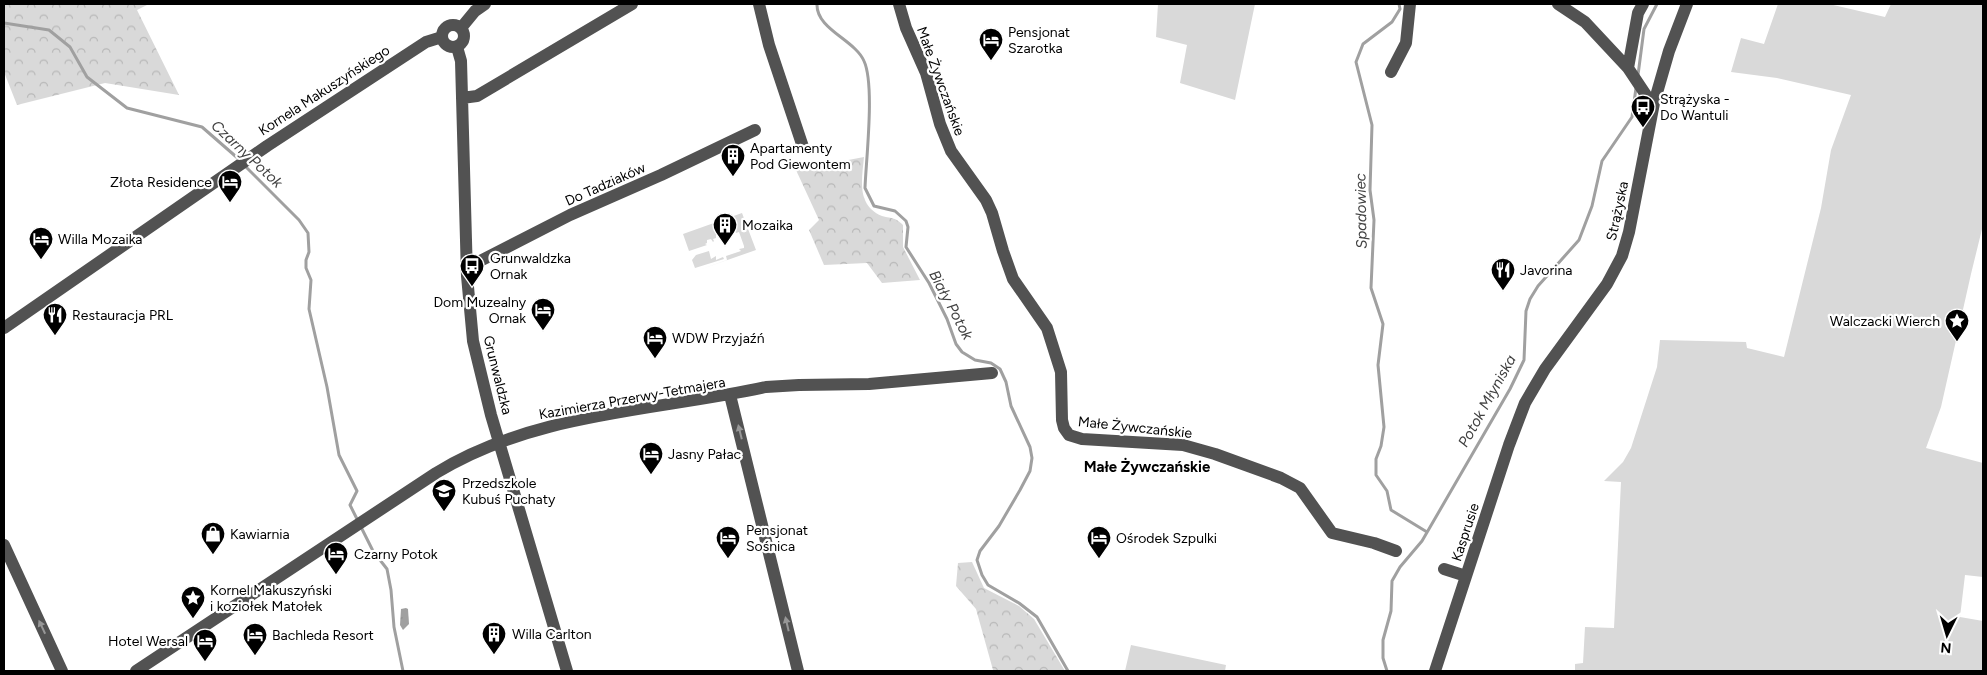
<svg xmlns="http://www.w3.org/2000/svg" width="1987" height="675" font-family="Figtree,sans-serif">
  <style>
    .grass { fill: #d9d9d9 }
    .forest { fill: url(#forest-crowns) }
    .water { fill: url(#water-ripples) }
    .lines { fill: none; stroke-linecap: round; stroke-linejoin: round }
    .stream { stroke: #a0a0a0; stroke-width: 3 }
    .minor { stroke: #525252; stroke-width: 12 }
    .oneway { fill: #979797 }
    .labels { text-anchor: middle; stroke-width: 4.5; stroke-linejoin: round; paint-order: stroke }
    .poi-label { font-size: 14px; fill: #000; stroke: #fff; text-anchor: start }
    .street-label { font-size: 14px; fill: #000; stroke: #fff }
    .water-label { font-size: 15px; font-style: italic; fill: #414141; stroke: #fff }
    .neighbourhood-label { font-size: 15px; font-weight: bold; fill: #000; stroke: #fff }
  </style>
  <defs>
    <pattern id="forest-crowns" width="20" height="18" patternUnits="userSpaceOnUse" patternTransform="scale(1.25)"><rect width="20" height="18" fill="#d9d9d9"/><path d="M2 6a3 3 0 1 1 6 0M12 15a3 3 0 1 1 6 0" fill="none" stroke="#b8b8b8"/></pattern>
    <pattern id="water-ripples" width="26" height="14" patternUnits="userSpaceOnUse" patternTransform="scale(1.25)"><rect width="26" height="14" fill="#a0a0a0"/><path d="M2 4q2-2 4 0t4 0M15 11q2-2 4 0t4 0" fill="none" stroke="#888"/></pattern>
  </defs>
  <rect width="100%" height="100%" fill="#fff"/>
  <!-- grass -->
  <path class="grass" d="M 1158,4 L 1255,4 L 1235,100 L 1180,83 L 1187,45 L 1156,37 Z
    M 1778,4 L 1829,4 L 1885,17 L 1891,4 L 1983,4 L 1983,225 L 1971,274 L 1941,407 L 1926,448 L 1983,463 L 1983,577 L 1965,575 L 1960,617 L 1983,621 L 1983,671 L 1575,671 L 1575,664 L 1583,663 L 1585,627 L 1614,628 L 1621,482 L 1604,481 L 1623,462 L 1631,448 L 1657,367 L 1660,340 L 1746,342 L 1747,348 L 1784,357 L 1821,208 L 1831,150 L 1851,95 L 1777,78 L 1731,72 L 1741,38 L 1764,44 Z
    M 742,213 L 756,250 L 696,271 L 727,260 L 726,256 L 741,251 L 739,249 L 744,248 L 744,246 L 739,232 L 736,233 L 735,231 L 730,232 L 731,235 L 729,236 L 729,233 L 726,235 L 724,232 L 716,235 L 716,238 L 713,239 L 714,241 L 713,242 L 711,239 L 707,240 L 707,243 L 705,244 L 707,245 L 689,251 L 683,234 Z
    M 709,251 L 711,259 L 716,256 L 716,260 L 723,257 L 724,259 L 695,268 L 692,260 L 696,255 Z
    M 1131,645 L 1226,665 L 1225,671 L 1125,671 Z"/>
  <!-- forest -->
  <path class="forest" d="M 4,4 L 149,4 L 137,10 L 179,95 L 105,83 L 17,105 L 4,72 Z
    M 864,157 C 862,179 856,205 882,216 C 893,219 895,217 903,225 L 903,247 L 920,280 L 882,283 L 867,263 L 824,265 L 809,230 L 819,220 L 796,170 Z
    M 972,562 L 984,588 L 1019,606 L 1034,619 L 1065,671 L 993,670 L 976,609 L 956,586 L 958,563 Z"/>
  <!-- water -->
  <path class="water" d="M 406,608 L 408,609 L 409,624 L 403,630 L 400,625 L 401,609 Z"/>
  <g class="lines">
    <!-- stream -->
    <path class="stream" d="M 817,4 C 816,29 855,40 864,61 C 875,85 866,160 865,188 L 874,206 L 895,211 L 906,221 L 908,227 L 906,247 L 929,283 L 947,319 L 956,344 L 962,352 L 975,360 L 991,363 L 1000,369 L 1006,382 L 1011,406 L 1030,447 L 1032,458 L 1030,471 L 1020,490 L 999,526 L 980,551 L 977,560 L 982,575 L 988,585 L 1019,603 L 1037,617 L 1068,671
      M 1399,4 L 1400,9 L 1392,22 L 1363,44 L 1356,62 L 1372,125 L 1370,190 L 1374,220 L 1371,288 L 1383,324 L 1378,365 L 1384,427 L 1381,446 L 1376,459 L 1376,475 L 1387,491 L 1391,510 L 1427,532
      M 4,23 L 49,30 L 70,47 L 87,77 L 127,108 L 202,127 L 241,161
      M 1638,75 L 1644,29 L 1657,4
      M 245,166 L 299,220 L 308,233 L 309,252 L 306,260 L 306,268 L 311,280 L 309,309 L 327,387 L 339,455 L 357,491 L 350,505 L 358,521
      M 361,527 L 373,551 L 387,569 L 391,590 L 394,627 L 403,671
      M 1387,671 L 1383,658 L 1383,640 L 1391,611 L 1392,581 L 1400,567 L 1422,541 L 1510,389 L 1524,360 L 1526,311 L 1530,299 L 1538,286 L 1579,240 L 1592,206 L 1602,161 L 1632,117 L 1636,88"/>
    <!-- minor -->
    <path class="minor" d="M 759,4 L 769,45 L 803,147
      M 899,4 L 906,28 L 926,73 L 940,124 L 951,151 L 986,200 L 992,213 L 1003,251 L 1013,279 L 1047,328 L 1061,372 L 1062,420 L 1064,428 L 1069,435 L 1082,439 L 1183,445 L 1215,454 L 1281,478 L 1300,488 L 1332,533 L 1374,543 L 1396,551
      M 1558,4 L 1585,22 L 1628,68 L 1648,98 L 1654,103
      M442 36a11 11 0 1 1 22 0a11 11 0 1 1-22 0Z
      M 461,28 L 475,11 L 485,4
      M 457,47 L 461,61 L 467,276 L 473,341 L 491,415 L 567,671
      M 1628,68 L 1638,13 L 1643,4
      M 1391,72 L 1406,43 L 1410,4
      M 462,98 L 477,96 L 632,4
      M 466,263 L 480,261 L 570,215 L 661,175 L 755,130
      M 4,328 L 267,146 L 426,42 L 442,37
      M 730,395 L 798,671
      M 4,545 L 62,671
      M 1444,569 L 1466,576
      M 136,671 L 436,473 C 535,412 656,411 766,387 L 799,385 L 869,384 L 992,373
      M 1435,671 L 1509,445 L 1525,403 L 1545,369 L 1607,284 L 1622,256 L 1629,232 L 1654,103 L 1669,51 L 1687,4"/>
  </g>
  <!-- one-way arrows -->
  <defs><path id="oneway-solid" d="M-6-.8H1V-3.2L6.5 0L1 3.2V.8H-6Z" transform="scale(1.25)"/></defs>
  <g class="oneway">
    <use href="#oneway-solid" transform="translate(740 432) rotate(-104)"/>
    <use href="#oneway-solid" transform="translate(787 624) rotate(-103)"/>
    <use href="#oneway-solid" transform="translate(42 627) rotate(-115)"/>
  </g>
  <!-- icons -->
  <defs>
    <symbol id="hotel-pin" viewBox="-11 -11 22 30"><path d="M0 17L-7.5 6A9.5 9.5 0 1 1 7.5 6Z" fill="#000" stroke="#fff"/><path d="M-6-4.5h1.5V1H6V5H4.5V3h-9V5H-6ZM-4 0a1.8 1.8 0 1 1 3.6 0ZM.5 0V-2.5h3Q6-2.5 6 0Z" fill="#fff"/></symbol>
    <symbol id="bus-pin" viewBox="-11 -11 22 30"><path d="M0 17L-7.5 6A9.5 9.5 0 1 1 7.5 6Z" fill="#000" stroke="#fff"/><path d="M-5-6H5V4H4V6H2V4H-2V6H-4V4H-5ZM-3.5-4V0h7V-4ZM-3.5 1.2v1.5H-2V1.2ZM2 1.2v1.5H3.5V1.2Z" fill="#fff"/></symbol>
    <symbol id="building-pin" viewBox="-11 -11 22 30"><path d="M0 17L-7.5 6A9.5 9.5 0 1 1 7.5 6Z" fill="#000" stroke="#fff"/><path d="M-4-6H4V6H1V3H-1V6H-4ZM-2.5-4.3h1.7v1.8h-1.7ZM.8-4.3h1.7v1.8H.8ZM-2.5-1h1.7V.8h-1.7ZM.8-1h1.7V.8H.8Z" fill="#fff"/></symbol>
    <symbol id="restaurant-pin" viewBox="-11 -11 22 30"><path d="M0 17L-7.5 6A9.5 9.5 0 1 1 7.5 6Z" fill="#000" stroke="#fff"/><path d="M-5-6h1v4h1v-4h1v4h1v-4h1v5L-1.5 .5V6h-2V.5L-5-1ZM5-6V6H3V1.5H1.5Q1.5-4 5-6Z" fill="#fff"/></symbol>
    <symbol id="sight-pin" viewBox="-11 -11 22 30"><path d="M0 17L-7.5 6A9.5 9.5 0 1 1 7.5 6Z" fill="#000" stroke="#fff"/><path d="M0-6L1.8-2.2L6-1.7L2.9 1.2L3.7 5.4L0 3.3L-3.7 5.4L-2.9 1.2L-6-1.7L-1.8-2.2Z" fill="#fff"/></symbol>
    <symbol id="school-pin" viewBox="-11 -11 22 30"><path d="M0 17L-7.5 6A9.5 9.5 0 1 1 7.5 6Z" fill="#000" stroke="#fff"/><path d="M0-5L7-2L0 1L-7-2ZM-4 1L0 2.5L4 1V4Q0 6-4 4Z" fill="#fff"/></symbol>
    <symbol id="shop-pin" viewBox="-11 -11 22 30"><path d="M0 17L-7.5 6A9.5 9.5 0 1 1 7.5 6Z" fill="#000" stroke="#fff"/><path d="M-5-2.5h2.3a2.7 3.5 0 0 1 5.4 0H5L5.5 6h-11ZM-1.5-2.5h3a1.5 2.3 0 0 0-3 0Z" fill="#fff"/></symbol>
  </defs>
  <g fill-rule="evenodd">
    <use href="#hotel-pin" x="977" y="26" width="28" height="38"/>
    <use href="#bus-pin" x="1629" y="93" width="28" height="38"/>
    <use href="#building-pin" x="719" y="142" width="28" height="38"/>
    <use href="#hotel-pin" x="216" y="168" width="28" height="38"/>
    <use href="#building-pin" x="711" y="211" width="28" height="38"/>
    <use href="#hotel-pin" x="27" y="225" width="28" height="38"/>
    <use href="#bus-pin" x="458" y="252" width="28" height="38"/>
    <use href="#restaurant-pin" x="1489" y="256" width="28" height="38"/>
    <use href="#hotel-pin" x="529" y="296" width="28" height="38"/>
    <use href="#restaurant-pin" x="41" y="301" width="28" height="38"/>
    <use href="#sight-pin" x="1943" y="307" width="28" height="38"/>
    <use href="#hotel-pin" x="641" y="324" width="28" height="38"/>
    <use href="#hotel-pin" x="637" y="440" width="28" height="38"/>
    <use href="#school-pin" x="430" y="477" width="28" height="38"/>
    <use href="#shop-pin" x="199" y="520" width="28" height="38"/>
    <use href="#hotel-pin" x="714" y="524" width="28" height="38"/>
    <use href="#hotel-pin" x="1085" y="524" width="28" height="38"/>
    <use href="#hotel-pin" x="322" y="540" width="28" height="38"/>
    <use href="#sight-pin" x="179" y="584" width="28" height="38"/>
    <use href="#building-pin" x="480" y="620" width="28" height="38"/>
    <use href="#hotel-pin" x="241" y="621" width="28" height="38"/>
    <use href="#hotel-pin" x="191" y="627" width="28" height="38"/>
  </g>
  <g class="labels">
    <!-- poi labels -->
    <g class="poi-label">
      <text x="1008" y="37">Pensjonat<tspan x="1008" dy="16">Szarotka</tspan></text>
      <text x="1660" y="104">Strążyska -<tspan x="1660" dy="16">Do Wantuli</tspan></text>
      <text x="750" y="153">Apartamenty<tspan x="750" dy="16">Pod Giewontem</tspan></text>
      <text x="212" y="187" text-anchor="end">Złota Residence</text>
      <text x="742" y="230">Mozaika</text>
      <text x="58" y="244">Willa Mozaika</text>
      <text x="490" y="263">Grunwaldzka<tspan x="490" dy="16">Ornak</tspan></text>
      <text x="1520" y="275">Javorina</text>
      <text x="526" y="307" text-anchor="end">Dom Muzealny<tspan x="526" dy="16">Ornak</tspan></text>
      <text x="72" y="320">Restauracja PRL</text>
      <text x="1940" y="326" text-anchor="end">Walczacki Wierch</text>
      <text x="672" y="343">WDW Przyjaźń</text>
      <text x="668" y="459">Jasny Pałac</text>
      <text x="462" y="488">Przedszkole<tspan x="462" dy="16">Kubuś Puchaty</tspan></text>
      <text x="746" y="535">Pensjonat<tspan x="746" dy="16">Sośnica</tspan></text>
      <text x="230" y="539">Kawiarnia</text>
      <text x="1116" y="543">Ośrodek Szpulki</text>
      <text x="354" y="559">Czarny Potok</text>
      <text x="210" y="595">Kornel Makuszyński<tspan x="210" dy="16">i koziołek Matołek</tspan></text>
      <text x="512" y="639">Willa Carlton</text>
      <text x="272" y="640">Bachleda Resort</text>
      <text x="188" y="646" text-anchor="end">Hotel Wersal</text>
    </g>
    <!-- street labels -->
    <g class="street-label">
      <text transform="translate(941 81) rotate(70)" y="5">Małe Żywczańskie</text>
      <text transform="translate(324 90) rotate(-33)" y="5">Kornela Makuszyńskiego</text>
      <text transform="translate(605 184) rotate(-24)" y="5">Do Tadziaków</text>
      <text transform="translate(1617 211) rotate(-78)" y="5">Strążyska</text>
      <text transform="translate(498 375) rotate(76)" y="5">Grunwaldzka</text>
      <text transform="translate(632 398) rotate(-10)" y="5">Kazimierza Przerwy-Tetmajera</text>
      <text transform="translate(1135 427) rotate(6)" y="5">Małe Żywczańskie</text>
      <text transform="translate(1465 532) rotate(-72)" y="5">Kasprusie</text>
    </g>
    <!-- water labels -->
    <g class="water-label">
      <text transform="translate(247 154) rotate(43)" y="5">Czarny Potok</text>
      <text transform="translate(1361 211) rotate(-91)" y="5">Spadowiec</text>
      <text transform="translate(951 305) rotate(62)" y="5">Biały Potok</text>
      <text transform="translate(1487 401) rotate(-61)" y="5">Potok Młyniska</text>
    </g>
    <!-- neighbourhood labels -->
    <g class="neighbourhood-label">
      <text x="1147" y="472">Małe Żywczańskie</text>
    </g>
  </g>
  <!-- border -->
  <rect width="1987" height="675" fill="none" stroke="#000000" stroke-width="10"/>
  <!-- north arrow -->
  <g transform="translate(1947 635) rotate(185)" stroke="#ffffff" stroke-width="4" paint-order="stroke">
  <path d="M0-4L9 19L0 12L-9 19Z" fill="#000000"/>
  <text y="-8" font-size="14" font-weight="bold" text-anchor="middle" fill="#000000">N</text>
  </g>
</svg>
